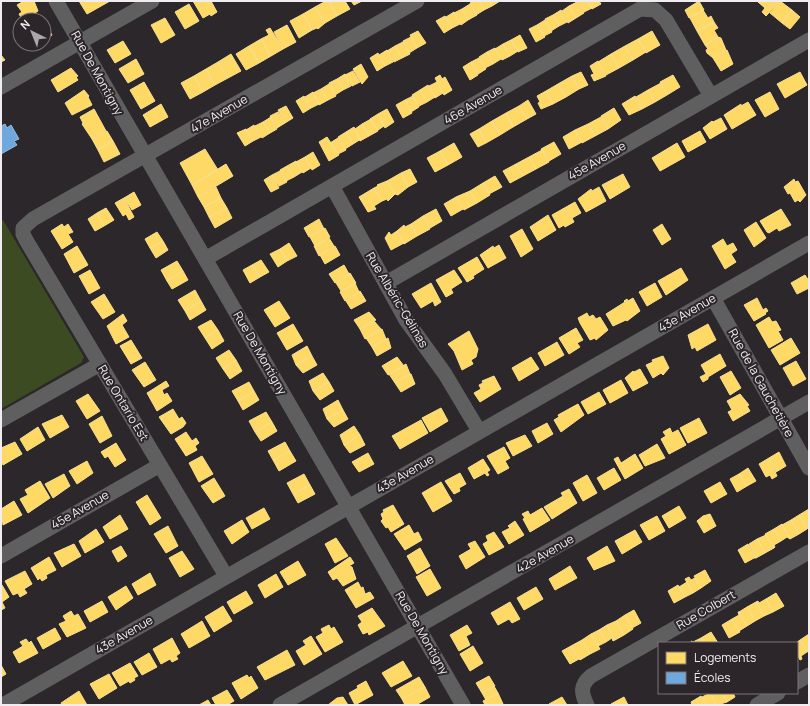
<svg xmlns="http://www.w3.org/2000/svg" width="810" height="706" font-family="Manrope,sans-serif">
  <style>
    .green { fill: #3d4b22 }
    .homes { fill: #ffd966; stroke: #fadf8f }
    .schools { fill: #6fa8dc; stroke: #96bce2 }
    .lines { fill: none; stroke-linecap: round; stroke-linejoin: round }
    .minor { stroke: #605f60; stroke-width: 15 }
    .labels { text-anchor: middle; stroke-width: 4; stroke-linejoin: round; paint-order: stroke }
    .street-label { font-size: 12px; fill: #f0ecf0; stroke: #2c262b }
  </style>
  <rect width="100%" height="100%" fill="#2b272a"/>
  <!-- green -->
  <path class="green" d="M 3,220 L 84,357 L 81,363 L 1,409 L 1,221 Z"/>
  <!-- homes -->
  <path class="homes" d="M 24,1 L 34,1 L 38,11 L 35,13 L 36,15 L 27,20 L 21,20 L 22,19 L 19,14 L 22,12 L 17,5 Z
    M 79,1 L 110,1 L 87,14 Z
    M 193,1 L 211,1 L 217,12 L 211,16 L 210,14 L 203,18 Z
    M 326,1 L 329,1 L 337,16 L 325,23 L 315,7 Z
    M 329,1 L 345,1 L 350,9 L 337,16 Z
    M 351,1 L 362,1 L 354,5 Z
    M 474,1 L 479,1 L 484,10 L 476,15 L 470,3 Z
    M 479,1 L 490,1 L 492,6 L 484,10 Z
    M 490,1 L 500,1 L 492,6 Z
    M 577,1 L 588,1 L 592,8 L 584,12 Z
    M 588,1 L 599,1 L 601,4 L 592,9 Z
    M 699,1 L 704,10 L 689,18 L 685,10 Z
    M 780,1 L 792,10 L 782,23 L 770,13 Z
    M 780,1 L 766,16 L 762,12 L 765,8 L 758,2 Z
    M 577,2 L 584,13 L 576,18 L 569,6 Z
    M 189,4 L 199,21 L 185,29 L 175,12 Z
    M 470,4 L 477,15 L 468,20 L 462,9 Z
    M 569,6 L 576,18 L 568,23 L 562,11 Z
    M 315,7 L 325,23 L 318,29 L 317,28 L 312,30 L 303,14 Z
    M 462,9 L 468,20 L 461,25 L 454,13 Z
    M 561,10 L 567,22 L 559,26 L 553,15 Z
    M 703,10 L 708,18 L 711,16 L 714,22 L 697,31 L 690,18 Z
    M 792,10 L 800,17 L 790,29 L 782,23 Z
    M 454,12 L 460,24 L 452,28 L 446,17 Z
    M 303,14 L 312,30 L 299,38 L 290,21 Z
    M 553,15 L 559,26 L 551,31 L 545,19 Z
    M 445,16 L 452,28 L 444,33 L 436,21 Z
    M 165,18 L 175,35 L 161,43 L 151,25 Z
    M 545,20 L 552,32 L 544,36 L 537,25 Z
    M 44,21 L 52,35 L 44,40 Z
    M 714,22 L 718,28 L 714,30 L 718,37 L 705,45 L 697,31 Z
    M 287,25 L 296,42 L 283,49 L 274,32 Z
    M 537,25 L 545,37 L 536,42 L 529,29 Z
    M 270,28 L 283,49 L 271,56 L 261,39 L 269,35 L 266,30 Z
    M 418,31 L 426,43 L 417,48 L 410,35 Z
    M 652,31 L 660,45 L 646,53 L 638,39 Z
    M 520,35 L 527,48 L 518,52 L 511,40 Z
    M 411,37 L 417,48 L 409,53 L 403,41 Z
    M 718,37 L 721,38 L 726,50 L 713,58 L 707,53 L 706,50 L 708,49 L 705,45 Z
    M 261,39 L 271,56 L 259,63 L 249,46 Z
    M 638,39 L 646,52 L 633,60 L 625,46 Z
    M 511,40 L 518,51 L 510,56 L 503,44 Z
    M 123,41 L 131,54 L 115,63 L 107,50 Z
    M 403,42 L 410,54 L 402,58 L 395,46 Z
    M 503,44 L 510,56 L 502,60 L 495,49 Z
    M 249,46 L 259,63 L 246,70 L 236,54 Z
    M 395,46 L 402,58 L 394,62 L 387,51 Z
    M 625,46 L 633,60 L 619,68 L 611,54 Z
    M 495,48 L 501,59 L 493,64 L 487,52 Z
    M 387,50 L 393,62 L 385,66 L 379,55 Z
    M 727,50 L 733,64 L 721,71 L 713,58 Z
    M 487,52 L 493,64 L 485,68 L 479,57 Z
    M 378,53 L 385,66 L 377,71 L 370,58 Z
    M 231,54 L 241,71 L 228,78 L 218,62 Z
    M 611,54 L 619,68 L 606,75 L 598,62 Z
    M 1,55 L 5,60 L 1,62 Z
    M 479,58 L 486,69 L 478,74 L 471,62 Z
    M 136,59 L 144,74 L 128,83 L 119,69 Z
    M 598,61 L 606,76 L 594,81 L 591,75 L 594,74 L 590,66 Z
    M 218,62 L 228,78 L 215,85 L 206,69 Z
    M 471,62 L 478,75 L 470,80 L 463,67 Z
    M 361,64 L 368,77 L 362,84 L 353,69 Z
    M 71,68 L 78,76 L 76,77 L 78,80 L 58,92 L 51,80 Z
    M 206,69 L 215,85 L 203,92 L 194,76 Z
    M 353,71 L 360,82 L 352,86 L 345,75 Z
    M 581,72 L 588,85 L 579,89 L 572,76 Z
    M 800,72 L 807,85 L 785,98 L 777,84 Z
    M 345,74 L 351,86 L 343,90 L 337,79 Z
    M 440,75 L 442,79 L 445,77 L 452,90 L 444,95 L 435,78 Z
    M 673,75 L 680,87 L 667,95 L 660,82 Z
    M 194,76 L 203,92 L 190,99 L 181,83 Z
    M 572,76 L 579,89 L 566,97 L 558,84 Z
    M 337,79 L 343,90 L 335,95 L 329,83 Z
    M 144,82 L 155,101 L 141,109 L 130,90 Z
    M 437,82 L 443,93 L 435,98 L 429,86 Z
    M 661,83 L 667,95 L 655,102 L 648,90 Z
    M 329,84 L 336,96 L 328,100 L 321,89 Z
    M 558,84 L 566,97 L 553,104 L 546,91 Z
    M 428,85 L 435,97 L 427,102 L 420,90 Z
    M 321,89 L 328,100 L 319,105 L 313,93 Z
    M 84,90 L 89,96 L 88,97 L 92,105 L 72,115 L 65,103 Z
    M 420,90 L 427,102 L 419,106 L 412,95 Z
    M 648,90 L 655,102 L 642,109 L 636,97 Z
    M 546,91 L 553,104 L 541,109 L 538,103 L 540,102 L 537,96 Z
    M 313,92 L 319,104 L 311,108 L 305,97 Z
    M 770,92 L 779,109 L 765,117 L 755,100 Z
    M 304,96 L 311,108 L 303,113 L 296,101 Z
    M 413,96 L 419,107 L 411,112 L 405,100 Z
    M 635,96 L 642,109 L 629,115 L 622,104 Z
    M 405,100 L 412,113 L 403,118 L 396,105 Z
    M 528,100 L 536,114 L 527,119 L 519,106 Z
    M 748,102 L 756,115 L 732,129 L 724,115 L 741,104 L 741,106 Z
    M 161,104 L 168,117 L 150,127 L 143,115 Z
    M 286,106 L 293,118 L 285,123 L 278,110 Z
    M 519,106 L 527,119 L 513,127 L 506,113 Z
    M 614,108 L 621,120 L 608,129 L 601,116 Z
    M 94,109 L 106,131 L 92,139 L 82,124 L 83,123 L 80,117 Z
    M 387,109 L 394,122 L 385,128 L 378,114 Z
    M 278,112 L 285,123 L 277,128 L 270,116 Z
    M 506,113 L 513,127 L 500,135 L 492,121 Z
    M 378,114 L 384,126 L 378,130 L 370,119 Z
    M 271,117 L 277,129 L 270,133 L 263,122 Z
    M 601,117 L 608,129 L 595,136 L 588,124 Z
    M 721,118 L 727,129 L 710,139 L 703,128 L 712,121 L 713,122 Z
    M 371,119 L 378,131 L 369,136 L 362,124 Z
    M 492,121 L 500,135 L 486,143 L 479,129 Z
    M 263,122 L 270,133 L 262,138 L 255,126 Z
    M 362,124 L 369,136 L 360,141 L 355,129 Z
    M 588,124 L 595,136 L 582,143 L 575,130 Z
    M 254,125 L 261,137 L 253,141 L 246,130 Z
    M 354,127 L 361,139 L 353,144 L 346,132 Z
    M 246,129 L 253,141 L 245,146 L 237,133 Z
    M 479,129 L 486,143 L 478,147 L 470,134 Z
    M 575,130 L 582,142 L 569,149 L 563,137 Z
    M 107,131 L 113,141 L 98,150 L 92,139 Z
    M 700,131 L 706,142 L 688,152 L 682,141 Z
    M 346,132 L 353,144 L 345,149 L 338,137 Z
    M 327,137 L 339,155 L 329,161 L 319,142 Z
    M 338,138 L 346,150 L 338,154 L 330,143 Z
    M 113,141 L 120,154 L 104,162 L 98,150 Z
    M 554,142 L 561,154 L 549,161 L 541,149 Z
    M 454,143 L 462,157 L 448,165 L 440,151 Z
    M 677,143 L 685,157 L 660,171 L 652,158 Z
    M 205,149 L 218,170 L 192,185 L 180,163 Z
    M 542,150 L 549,162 L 536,169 L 529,157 Z
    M 440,151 L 448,165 L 435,172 L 427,158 Z
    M 313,152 L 320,165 L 312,170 L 305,157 Z
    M 305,157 L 311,168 L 303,173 L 296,162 Z
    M 529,157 L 536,169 L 523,176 L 516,164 Z
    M 296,161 L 302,172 L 294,177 L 287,166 Z
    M 226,164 L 233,176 L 198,197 L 192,185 Z
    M 516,164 L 523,176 L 510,183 L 503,171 Z
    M 287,166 L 294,177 L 286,181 L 280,170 Z
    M 410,169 L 417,182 L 408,187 L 401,173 Z
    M 280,171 L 287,182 L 279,186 L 272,175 Z
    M 401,173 L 408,187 L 398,195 L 395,194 L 387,181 Z
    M 623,174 L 630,187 L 610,199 L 602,185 Z
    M 272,175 L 279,188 L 271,192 L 264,180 Z
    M 495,176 L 502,187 L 489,194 L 483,183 Z
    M 794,179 L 795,182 L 798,181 L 806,195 L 800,202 L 798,200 L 795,202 L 790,193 L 788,194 L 784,187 Z
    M 387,181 L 395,194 L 388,201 L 387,199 L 382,201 L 374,188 L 378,186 L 377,185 Z
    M 483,183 L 490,195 L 477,203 L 470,191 Z
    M 216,187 L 221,198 L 204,207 L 198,197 Z
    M 599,187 L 606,201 L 586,212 L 578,199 L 591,189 L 592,191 Z
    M 374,188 L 382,201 L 374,206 L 376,209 L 368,212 L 359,197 Z
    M 470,191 L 477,203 L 464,210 L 456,197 Z
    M 134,192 L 141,205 L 132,210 L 124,198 Z
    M 456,197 L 463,209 L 451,216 L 444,204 Z
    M 124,198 L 134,217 L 129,220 L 126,214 L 123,216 L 115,203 Z
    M 221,198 L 227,208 L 209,217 L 204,207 Z
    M 575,202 L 581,213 L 572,218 L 574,222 L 565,227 L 564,225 L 559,228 L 552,215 Z
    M 106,208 L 114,220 L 104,226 L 97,213 Z
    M 227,208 L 232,218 L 215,228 L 209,217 Z
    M 436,209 L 442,221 L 430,228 L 423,216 Z
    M 781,209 L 791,225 L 779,231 L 777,228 L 769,233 L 767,232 L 760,221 Z
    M 97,213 L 104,226 L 95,231 L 88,219 Z
    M 548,215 L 556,230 L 538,241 L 530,227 Z
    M 423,216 L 430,229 L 417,236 L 411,224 Z
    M 319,219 L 324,229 L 309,237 L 304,228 Z
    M 756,222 L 766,238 L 754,247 L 744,230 Z
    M 62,224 L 64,227 L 68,224 L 73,232 L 68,234 L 73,242 L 62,249 L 51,231 Z
    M 411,224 L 417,236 L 404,244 L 397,231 L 404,225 L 405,227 Z
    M 662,224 L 671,239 L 662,245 L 653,230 Z
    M 325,228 L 330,237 L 315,246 L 310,237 Z
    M 522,229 L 533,249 L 521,257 L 510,236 Z
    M 397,231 L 404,243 L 391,250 L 385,238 L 389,232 L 391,235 Z
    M 157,232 L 163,241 L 150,248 L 145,239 Z
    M 329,238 L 334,246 L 319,256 L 314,246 Z
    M 723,239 L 727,246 L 733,243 L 737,250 L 731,254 L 736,262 L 725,269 L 712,246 Z
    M 163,241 L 168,250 L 156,258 L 150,248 Z
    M 289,243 L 297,256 L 287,261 L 280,249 Z
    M 499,245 L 506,258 L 488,268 L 480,255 L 493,246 L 494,248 Z
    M 77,246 L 88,265 L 74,273 L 64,254 Z
    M 335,246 L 340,255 L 325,264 L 320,255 Z
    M 280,249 L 287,261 L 278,267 L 270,254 Z
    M 477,257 L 484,269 L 473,276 L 474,278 L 467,282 L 458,268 Z
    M 261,260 L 269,272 L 260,277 L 252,265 Z
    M 177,261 L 183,271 L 167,281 L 161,270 Z
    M 252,265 L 260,277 L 250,283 L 243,270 Z
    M 344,265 L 349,274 L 335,283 L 329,274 Z
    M 681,268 L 688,280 L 666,295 L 658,281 Z
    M 90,270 L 100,288 L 89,294 L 79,276 Z
    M 454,270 L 462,282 L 451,289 L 453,293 L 446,297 L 436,280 Z
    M 183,271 L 188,280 L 172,289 L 167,281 Z
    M 350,273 L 356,283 L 341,291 L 336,283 Z
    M 805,275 L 809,281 L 809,288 L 797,294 L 791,283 Z
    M 355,283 L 359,292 L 345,301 L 340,292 Z
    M 431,283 L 441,302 L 435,306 L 433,301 L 421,308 L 412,294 Z
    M 655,283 L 662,297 L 647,306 L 639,292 Z
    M 195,290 L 201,301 L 185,311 L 178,300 Z
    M 360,291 L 366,301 L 351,309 L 346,301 Z
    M 104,294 L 115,312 L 103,319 L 91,302 Z
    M 633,298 L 640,311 L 627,321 L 626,320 L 613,326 L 606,314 L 625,302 L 624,301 L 627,299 L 628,301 Z
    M 757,298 L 763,310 L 766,308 L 768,311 L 765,313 L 766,314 L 754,321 L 744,305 Z
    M 201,301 L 206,310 L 190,320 L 185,311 Z
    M 279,301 L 290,318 L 275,327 L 264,310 Z
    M 369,312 L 376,320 L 360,329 L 354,320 Z
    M 587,313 L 589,317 L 593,315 L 596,319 L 600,317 L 608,330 L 596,340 L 595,338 L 590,340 L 580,323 L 578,318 Z
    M 123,314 L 127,321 L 122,325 L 129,337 L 116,344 L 107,326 Z
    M 769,317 L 772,322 L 776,321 L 781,330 L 778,331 L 783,340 L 769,348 L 756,325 Z
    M 211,320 L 218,330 L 205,338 L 198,327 Z
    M 374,321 L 381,329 L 365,339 L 360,329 Z
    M 293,324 L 303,341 L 287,350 L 277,333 Z
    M 708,324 L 716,340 L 697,351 L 695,347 L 692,349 L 688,335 Z
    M 576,328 L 583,340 L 577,343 L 580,347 L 569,354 L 559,338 Z
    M 382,329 L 386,339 L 372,347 L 366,338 Z
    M 218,330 L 224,341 L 212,349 L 205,338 Z
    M 469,331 L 478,349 L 476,357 L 471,360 L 473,364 L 462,370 L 454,351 L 448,344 Z
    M 388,338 L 391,348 L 377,356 L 372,347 Z
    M 791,338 L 800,353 L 780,365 L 771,350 Z
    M 131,340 L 142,358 L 131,364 L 120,346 Z
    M 557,342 L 564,355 L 545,366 L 538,353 Z
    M 307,346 L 312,356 L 296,365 L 292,355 Z
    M 229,350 L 236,360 L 223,369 L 216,358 Z
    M 720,354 L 726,366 L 708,377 L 708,379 L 703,382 L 700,377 L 706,374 L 701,365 Z
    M 312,356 L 317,365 L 303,373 L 296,365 Z
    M 663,356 L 669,368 L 663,375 L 661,373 L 653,378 L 646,365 L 653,362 L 652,360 Z
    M 397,357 L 404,366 L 388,375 L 382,366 Z
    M 531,357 L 539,369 L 519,381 L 512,368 Z
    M 236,360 L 242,371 L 230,379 L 223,369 Z
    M 796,361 L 806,379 L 793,386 L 783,368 Z
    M 145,362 L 156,380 L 144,387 L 132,370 Z
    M 406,364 L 410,374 L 395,383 L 389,374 Z
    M 640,369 L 648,383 L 633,391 L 625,378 L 633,371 L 634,372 Z
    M 731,371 L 741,388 L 730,395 L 720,377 Z
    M 323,373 L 329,382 L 313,391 L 309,381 Z
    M 410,374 L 411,374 L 415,384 L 401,392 L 395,383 Z
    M 494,376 L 501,389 L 480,402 L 474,393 L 481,389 L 479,385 L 483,383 L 482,381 Z
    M 621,380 L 628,393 L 610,403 L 603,390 Z
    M 166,381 L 169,386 L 162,390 L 164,395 L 167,393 L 172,401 L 157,411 L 147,393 Z
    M 249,382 L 254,391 L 238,401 L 232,391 Z
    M 329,382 L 334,391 L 320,400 L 313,391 Z
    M 254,391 L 259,400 L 243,410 L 238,401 Z
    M 599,392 L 606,404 L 588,414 L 581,402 Z
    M 88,394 L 100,411 L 87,419 L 76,401 Z
    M 740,394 L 749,405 L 747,406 L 750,411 L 733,421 L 728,412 L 732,410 L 727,401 Z
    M 338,400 L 343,410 L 327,419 L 323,409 Z
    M 578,404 L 584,415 L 561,432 L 554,420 L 559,417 L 558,415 Z
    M 441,408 L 448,421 L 430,432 L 422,418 Z
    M 173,409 L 179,419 L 182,417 L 186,423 L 183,427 L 171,434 L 159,417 Z
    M 343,410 L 348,419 L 334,427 L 327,419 Z
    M 266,412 L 272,422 L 255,432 L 249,421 Z
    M 62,415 L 69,427 L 50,438 L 42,424 Z
    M 102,416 L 112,436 L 100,443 L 89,424 Z
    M 699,418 L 707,433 L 688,443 L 680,428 Z
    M 421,420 L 428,433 L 400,449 L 392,436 Z
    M 272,422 L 277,431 L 261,441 L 255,432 Z
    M 547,423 L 553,434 L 538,443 L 532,431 Z
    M 354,426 L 360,435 L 344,445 L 340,435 Z
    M 38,427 L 45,440 L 27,451 L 20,439 Z
    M 670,428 L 672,433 L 678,430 L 686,445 L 669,454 L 661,439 L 666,436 L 663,432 Z
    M 186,432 L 192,441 L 196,438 L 199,443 L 195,446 L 197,450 L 186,456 L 175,439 Z
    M 360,435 L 365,445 L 350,453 L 344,445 Z
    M 525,435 L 532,446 L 513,456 L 506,443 Z
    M 15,442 L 22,454 L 3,465 L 1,461 L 1,448 Z
    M 285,442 L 290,451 L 273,460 L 268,451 Z
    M 116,443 L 126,460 L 115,467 L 108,456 L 105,458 L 101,452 Z
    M 657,444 L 665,458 L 645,466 L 639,455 Z
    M 504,447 L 510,458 L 505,461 L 509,468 L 498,474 L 487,456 Z
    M 290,451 L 296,461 L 279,471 L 273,460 Z
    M 779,452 L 786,466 L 776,472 L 769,458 Z
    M 368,453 L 374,464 L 359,472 L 352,462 Z
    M 635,454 L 643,468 L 625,479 L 614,459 L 618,457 L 621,463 Z
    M 202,456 L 213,474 L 199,482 L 189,463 Z
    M 769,458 L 777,476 L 772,479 L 770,475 L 766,477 L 759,464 Z
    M 483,459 L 490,470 L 487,472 L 489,475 L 487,476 L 485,473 L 474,479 L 468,468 Z
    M 87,461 L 93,473 L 77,484 L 69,471 Z
    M 614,468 L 621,480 L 604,490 L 597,478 Z
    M 748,468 L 756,481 L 747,486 L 739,474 Z
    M 460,473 L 466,484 L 459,488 L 460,491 L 454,494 L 445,481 Z
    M 64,474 L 70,486 L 53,498 L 45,484 Z
    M 304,474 L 310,485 L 293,494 L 287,483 Z
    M 739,474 L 747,486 L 737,492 L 730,479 Z
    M 587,475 L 597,493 L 583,501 L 573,483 Z
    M 214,478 L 225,496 L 213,503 L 201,486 Z
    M 40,481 L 50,498 L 28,513 L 20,499 L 28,495 L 25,490 Z
    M 441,482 L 452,501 L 433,512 L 422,493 Z
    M 720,482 L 727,494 L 711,503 L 704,491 Z
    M 310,485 L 315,494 L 298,503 L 293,494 Z
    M 569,489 L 577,503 L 552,519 L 544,507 L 563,496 L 561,493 Z
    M 147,495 L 161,518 L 150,525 L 136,502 Z
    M 14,501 L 22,515 L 3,525 L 1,509 Z
    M 393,505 L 404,524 L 391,532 L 388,527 L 386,528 L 381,521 L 383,519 L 381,514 L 384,512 L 383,510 Z
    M 679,506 L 686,518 L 669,528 L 662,516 Z
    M 264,508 L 270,519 L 252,529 L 246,518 Z
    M 542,508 L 550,520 L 530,532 L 523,519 L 525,518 L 522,514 L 528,511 L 530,515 Z
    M 809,509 L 809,526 L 807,529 L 799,515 Z
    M 710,514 L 716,526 L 704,533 L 697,521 L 703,516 Z
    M 120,515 L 128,529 L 110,539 L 103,527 Z
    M 799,515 L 807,529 L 799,534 L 791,520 Z
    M 657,516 L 665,531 L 649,540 L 640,525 Z
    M 242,520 L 249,532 L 232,544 L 224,531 Z
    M 791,520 L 799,534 L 790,539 L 782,525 Z
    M 515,521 L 524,535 L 509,544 L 502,532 L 510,528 L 508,526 Z
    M 782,524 L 790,539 L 787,537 L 781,541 L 774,529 Z
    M 409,525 L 414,534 L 418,532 L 422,540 L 405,550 L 394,534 Z
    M 168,526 L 178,546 L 166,553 L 154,534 Z
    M 96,529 L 104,542 L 85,553 L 79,541 Z
    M 774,529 L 781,541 L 774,545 L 775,547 L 774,548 L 765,534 Z
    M 635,530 L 642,542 L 622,554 L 615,541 Z
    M 494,532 L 504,547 L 489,555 L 483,544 L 488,541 L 486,536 Z
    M 766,535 L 774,548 L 765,553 L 757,539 Z
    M 336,538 L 348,556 L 335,563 L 325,544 Z
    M 757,539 L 765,553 L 756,558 L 749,544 Z
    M 475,541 L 485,557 L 466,569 L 459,556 L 471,549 L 468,544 Z
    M 74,544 L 81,556 L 62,567 L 54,553 Z
    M 748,544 L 756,558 L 754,558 L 745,563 L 738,550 Z
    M 121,546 L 127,556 L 118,562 L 112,551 Z
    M 607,546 L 615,561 L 594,570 L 587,558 Z
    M 420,548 L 430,566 L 417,574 L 407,556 Z
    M 182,551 L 194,569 L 180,577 L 169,558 Z
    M 49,557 L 56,570 L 46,575 L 47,578 L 42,581 L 40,578 L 38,580 L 31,568 Z
    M 350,557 L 354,563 L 349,566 L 352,567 L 356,579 L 343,586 L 337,578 L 333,580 L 328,572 Z
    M 298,561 L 306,575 L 288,585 L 280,572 Z
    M 570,566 L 577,578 L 555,590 L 549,579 Z
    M 430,569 L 441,588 L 427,596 L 416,577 Z
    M 705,570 L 711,581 L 701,588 L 694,576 Z
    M 25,571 L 32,584 L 24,589 L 27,593 L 20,597 L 18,593 L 13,595 L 5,581 Z
    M 150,573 L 156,585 L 138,595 L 132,584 Z
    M 276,574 L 283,587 L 265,598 L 258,585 Z
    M 689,577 L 691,580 L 695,578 L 701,588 L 693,593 L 685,579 Z
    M 358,582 L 361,588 L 363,587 L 365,594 L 370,592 L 374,598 L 356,608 L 345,590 Z
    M 687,582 L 693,593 L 685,597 L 679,587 Z
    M 1,585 L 2,585 L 9,597 L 2,602 L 5,608 L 1,610 Z
    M 678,585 L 685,597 L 674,603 L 668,591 Z
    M 126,586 L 133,598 L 116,610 L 108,597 Z
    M 536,587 L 543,599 L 524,610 L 517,598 Z
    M 246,591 L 253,603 L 234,614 L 227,602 Z
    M 776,593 L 784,606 L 773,612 L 766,599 Z
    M 766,599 L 773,612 L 764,616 L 756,602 L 758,601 L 759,603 Z
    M 102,601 L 108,612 L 90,622 L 84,611 Z
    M 510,602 L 520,619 L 512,623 L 509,619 L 498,625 L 491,613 Z
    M 756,602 L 764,616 L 755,621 L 747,607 Z
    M 223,606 L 232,621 L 214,632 L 205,617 Z
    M 747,607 L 755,621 L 747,626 L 739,612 Z
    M 372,608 L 385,626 L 369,635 L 368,632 L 363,634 L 358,625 L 362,622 L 358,616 Z
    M 634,610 L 641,623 L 632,628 L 625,615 Z
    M 71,611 L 74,616 L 78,614 L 86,628 L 67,637 L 59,624 L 66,621 L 63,616 Z
    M 738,612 L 739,612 L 747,626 L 739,631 L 732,619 L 739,615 Z
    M 625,615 L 633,629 L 624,635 L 616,621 Z
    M 732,619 L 740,632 L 729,638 L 722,625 Z
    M 202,621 L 210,636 L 189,648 L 181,634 Z
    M 616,621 L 624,635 L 615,640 L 607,625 Z
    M 329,625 L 331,629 L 334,627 L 343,642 L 325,652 L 316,637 L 323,633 L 321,629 Z
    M 467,625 L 472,633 L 466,636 L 470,645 L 459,651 L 450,635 Z
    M 607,625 L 615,640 L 613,641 L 612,638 L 606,642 L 599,630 Z
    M 55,628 L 61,639 L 43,649 L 37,638 Z
    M 599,630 L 606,642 L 598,646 L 591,634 Z
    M 711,632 L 718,643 L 704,643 L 701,638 Z
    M 591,634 L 600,649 L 590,654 L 582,640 Z
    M 809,634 L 809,651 L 807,652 L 800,640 Z
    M 311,636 L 322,654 L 304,665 L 296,651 L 306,645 L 303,641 Z
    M 172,638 L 180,653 L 176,656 L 178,659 L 172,662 L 170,659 L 161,664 L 153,649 Z
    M 701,638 L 704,643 L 692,643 L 691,641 L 693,642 Z
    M 26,639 L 29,643 L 31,641 L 38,653 L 19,663 L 13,652 L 23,646 L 20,642 Z
    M 582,640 L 590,654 L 580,660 L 571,646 Z
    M 800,640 L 807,652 L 801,656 L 802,659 L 800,660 L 797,654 L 796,643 Z
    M 473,646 L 483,663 L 470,671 L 460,654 Z
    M 571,646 L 579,659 L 570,664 L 562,651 Z
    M 287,650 L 295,665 L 265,680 L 257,667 Z
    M 149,653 L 157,667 L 142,675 L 134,662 Z
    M 403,661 L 412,676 L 391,687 L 382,673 Z
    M 130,663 L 138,676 L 134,678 L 135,680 L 130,683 L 129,681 L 120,686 L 112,673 Z
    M 1,665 L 6,674 L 1,677 Z
    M 109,674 L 117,688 L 99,699 L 90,684 Z
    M 247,675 L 249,678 L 251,676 L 258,688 L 241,699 L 232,683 Z
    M 489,676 L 495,686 L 482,693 L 476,683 Z
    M 419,677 L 425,687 L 402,699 L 396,690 Z
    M 366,681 L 373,695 L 355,705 L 349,693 L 358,688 L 357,686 Z
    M 494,686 L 498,693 L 486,700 L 482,693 Z
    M 425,687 L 430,697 L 416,705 L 405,705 L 402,699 Z
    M 227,690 L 234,701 L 227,705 L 216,705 L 212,698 Z
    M 79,691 L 87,705 L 62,705 L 61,703 Z
    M 498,693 L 503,704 L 485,705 L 483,701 Z
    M 710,693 L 722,693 L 727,702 L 717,705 Z
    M 710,693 L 717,705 L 706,705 L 702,697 Z
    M 722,693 L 733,693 L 735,697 L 727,702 Z
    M 701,696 L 706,705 L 692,705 L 691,702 Z
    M 343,697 L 348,705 L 328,705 L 337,698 Z
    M 562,697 L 567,705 L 549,705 L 549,704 Z
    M 624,697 L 628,705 L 612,705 L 611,704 Z
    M 208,700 L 211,705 L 199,705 Z"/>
  <!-- schools -->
  <path class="schools" d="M 5,124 L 7,128 L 11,125 L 19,139 L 14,141 L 17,145 L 1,154 L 1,126 Z"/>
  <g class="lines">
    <!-- minor -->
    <path class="minor" d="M 56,1 C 190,236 329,470 463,705
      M 1,87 L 152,1
      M 332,186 L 406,320 L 445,374 L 479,431
      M 205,259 L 640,9 L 655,10 L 666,20 L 711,96
      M 386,283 L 809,40
      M 713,298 L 809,468
      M 1,420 L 100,364
      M 1,556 L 160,465
      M 226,576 L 26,240 L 23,234 L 23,228 L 33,219 L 417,1
      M 797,682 L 809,675
      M 3,705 L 809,243
      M 280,705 L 809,402
      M 587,705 C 581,693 580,685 591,676 L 809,552
      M 757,705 L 778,693"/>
  </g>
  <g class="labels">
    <!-- street labels -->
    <g class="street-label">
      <text transform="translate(97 73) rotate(61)" y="4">Rue De Montigny</text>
      <text transform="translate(473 105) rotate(-30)" y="4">46e Avenue</text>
      <text transform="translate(219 114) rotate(-30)" y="4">47e Avenue</text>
      <text transform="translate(597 161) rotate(-30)" y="4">45e Avenue</text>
      <text transform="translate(397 300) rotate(59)" y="4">Rue Albéric-Gélinas</text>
      <text transform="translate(687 313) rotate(-30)" y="4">43e Avenue</text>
      <text transform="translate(260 353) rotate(60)" y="4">Rue De Montigny</text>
      <text transform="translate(761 383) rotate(61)" y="4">Rue de la Gauchetière</text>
      <text transform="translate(123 403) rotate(59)" y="4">Rue Ontario Est</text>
      <text transform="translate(405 474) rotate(-30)" y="4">43e Avenue</text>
      <text transform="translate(80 510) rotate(-30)" y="4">45e Avenue</text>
      <text transform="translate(545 554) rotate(-30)" y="4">42e Avenue</text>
      <text transform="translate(706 610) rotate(-30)" y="4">Rue Colbert</text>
      <text transform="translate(422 633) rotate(60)" y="4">Rue De Montigny</text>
      <text transform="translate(124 635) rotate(-30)" y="4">43e Avenue</text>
    </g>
  </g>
  <!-- border -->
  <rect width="810" height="706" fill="none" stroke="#f0ecf0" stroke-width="4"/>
  <!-- legend -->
  <rect x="658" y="642" width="140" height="52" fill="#2c262b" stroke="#7a757a"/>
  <rect x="666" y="652" width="20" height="12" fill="#ffd966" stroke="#7a757a"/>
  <text x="694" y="662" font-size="12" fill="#f0ecf0">Logements</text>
  <rect x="666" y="672" width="20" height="12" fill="#6fa8dc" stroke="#7a757a"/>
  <text x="694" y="682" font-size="12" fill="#f0ecf0">Écoles</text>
  <!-- north arrow -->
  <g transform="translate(32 32) rotate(317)"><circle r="19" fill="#2c262b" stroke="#7a757a"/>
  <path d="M0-3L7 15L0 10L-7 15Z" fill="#aba7ab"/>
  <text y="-6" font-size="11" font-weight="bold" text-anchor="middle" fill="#f0ecf0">N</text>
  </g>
</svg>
